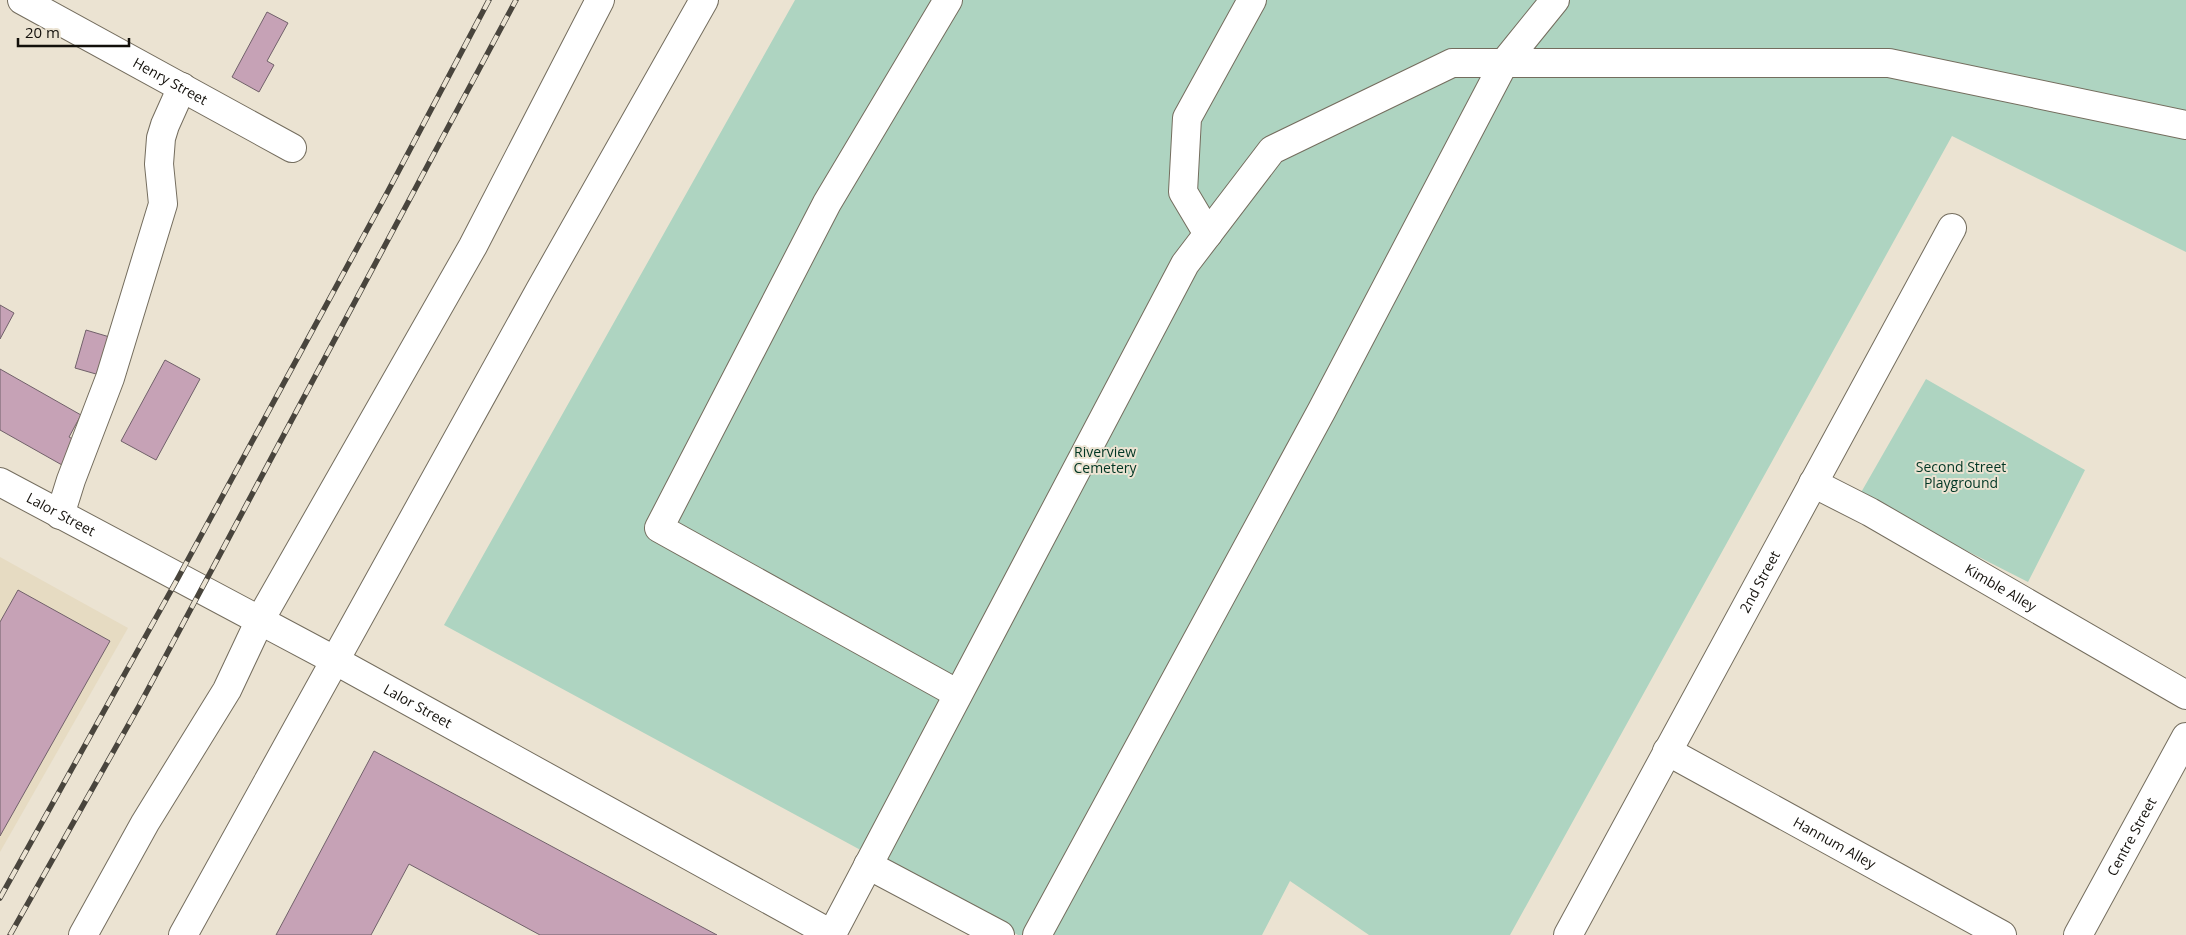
<svg xmlns="http://www.w3.org/2000/svg" width="2186" height="935" font-family="'Open Sans',sans-serif">
  <style>
    .built { fill: #e6dbc2 }
    .green { fill: #aed4c1 }
    .building { fill: #c6a2b6; stroke: #71616a }
    .lines { fill: none; stroke-linecap: round; stroke-linejoin: round }
    .minor-casing { stroke: #746d5e; stroke-width: 30 }
    .major-casing { stroke: #746d5e; stroke-width: 30 }
    .highway-casing { stroke: #746d5e; stroke-width: 30 }
    .minor { stroke: #fff; stroke-width: 28 }
    .major { stroke: #fff; stroke-width: 28 }
    .highway { stroke: #fff; stroke-width: 28 }
    .rail-casing { stroke: #49453d; stroke-width: 5.5 }
    .rail { stroke: #ebe3d2; stroke-width: 4; stroke-dasharray: 11; stroke-linecap: butt }
    .labels { text-anchor: middle; stroke-width: 4; stroke-linejoin: round; paint-order: stroke }
    .street-label { font-size: 14px; fill: #13100b; stroke: #ebe3d2 }
    .park-label { font-size: 14px; fill: #003624; stroke: #ebe3d2 }
  </style>
  <rect width="100%" height="100%" fill="#ebe3d2"/>
  <!-- built -->
  <path class="built" d="M 0,557 L 128,628 L 0,852 Z"/>
  <!-- green -->
  <path class="green" d="M 795,0 L 2186,0 L 2186,252 L 1952,136 L 1510,935 L 1369,935 L 1290,881 L 1262,935 L 1018,935 L 444,625 Z
    M 1926,379 L 2085,470 L 2028,582 L 1859,496 Z"/>
  <!-- building -->
  <path class="building" d="M 267,12 L 288,23 L 267,61 L 274,65 L 259,92 L 232,77 Z
    M 0,305 L 14,313 L 0,339 Z
    M 86,330 L 113,338 L 103,376 L 75,368 Z
    M 165,360 L 200,379 L 156,460 L 121,441 Z
    M 0,369 L 81,415 L 69,437 L 76,441 L 62,465 L 0,430 Z
    M 18,590 L 110,641 L 0,836 L 0,622 Z
    M 374,751 L 717,935 L 540,935 L 409,864 L 371,935 L 276,935 Z"/>
  <g class="lines">
    <defs>
      <g id="minor">
        <path id="s1" d="M 22,0 L 292,148"/>
        <path d="M 948,0 L 827,203 L 659,528 L 958,694"/>
        <path d="M 1208,234 L 1183,192 L 1187,118 L 1252,0"/>
        <path id="s2" d="M 1813,483 L 1870,512 L 2186,695"/>
        <path d="M 60,515 L 71,480 L 110,378 L 163,204 L 159,164 L 161,138 L 165,125 L 182,87"/>
        <path id="s3" d="M 1667,751 L 2002,935"/>
        <path d="M 868,865 L 1000,935"/>
        <path d="M 832,934 L 1185,264 L 1272,150 L 1452,63 L 1889,63 L 2186,125"/>
        <path d="M 1037,935 L 1322,410 L 1504,63 L 1555,0"/>
        <path id="s4" d="M 1568,935 L 1952,228"/>
        <path id="s5" d="M 2078,935 L 2186,737"/>
      </g>
      <g id="major">
        <path id="s6" d="M 0,482 L 336,661 L 833,935"/>
      </g>
      <path id="highway" d="M 83,935 L 145,823 L 227,690 L 260,620 L 473,246 L 600,0
        M 183,935 L 540,290 L 704,0"/>
    </defs>
    <!-- minor casing -->
    <use href="#minor" class="minor-casing"/>
    <!-- major casing -->
    <use href="#major" class="major-casing"/>
    <!-- highway casing -->
    <use href="#highway" class="highway-casing"/>
    <!-- minor -->
    <use href="#minor" class="minor"/>
    <!-- major -->
    <use href="#major" class="major"/>
    <!-- highway -->
    <use href="#highway" class="highway"/>
    <defs>
      <path id="rail" d="M 0,898 L 178,578 L 387,193 L 489,0
        M 10,935 L 139,706 L 516,0"/>
    </defs>
    <!-- rail casing -->
    <use href="#rail" class="rail-casing"/>
    <!-- rail -->
    <use href="#rail" class="rail"/>
  </g>
  <g class="labels">
    <!-- street labels -->
    <g class="street-label">
      <text dy="5" stroke="none"><textPath href="#s1" startOffset="169">Henry Street</textPath></text>
      <text dy="5" stroke="none"><textPath href="#s6" startOffset="69">Lalor Street</textPath></text>
      <text dy="5" stroke="none"><textPath href="#s4" startOffset="402">2nd Street</textPath></text>
      <text dy="5" stroke="none"><textPath href="#s2" startOffset="215">Kimble Alley</textPath></text>
      <text dy="5" stroke="none"><textPath href="#s6" startOffset="474">Lalor Street</textPath></text>
      <text dy="5" stroke="none"><textPath href="#s5" startOffset="112">Centre Street</textPath></text>
      <text dy="5" stroke="none"><textPath href="#s3" startOffset="191">Hannum Alley</textPath></text>
    </g>
    <!-- park labels -->
    <g class="park-label">
      <text x="1105" y="457">Riverview<tspan x="1105" dy="16">Cemetery</tspan></text>
      <text x="1961" y="472">Second Street<tspan x="1961" dy="16">Playground</tspan></text>
    </g>
  </g>
  <!-- scale -->
  <path d="M18 38v8h111v-8" fill="none" stroke="#13100b" stroke-width="2.5"/>
  <text x="25" y="38" font-size="15" fill="#13100b" stroke="#ebe3d2" stroke-width="4" paint-order="stroke">20 m</text>
</svg>
